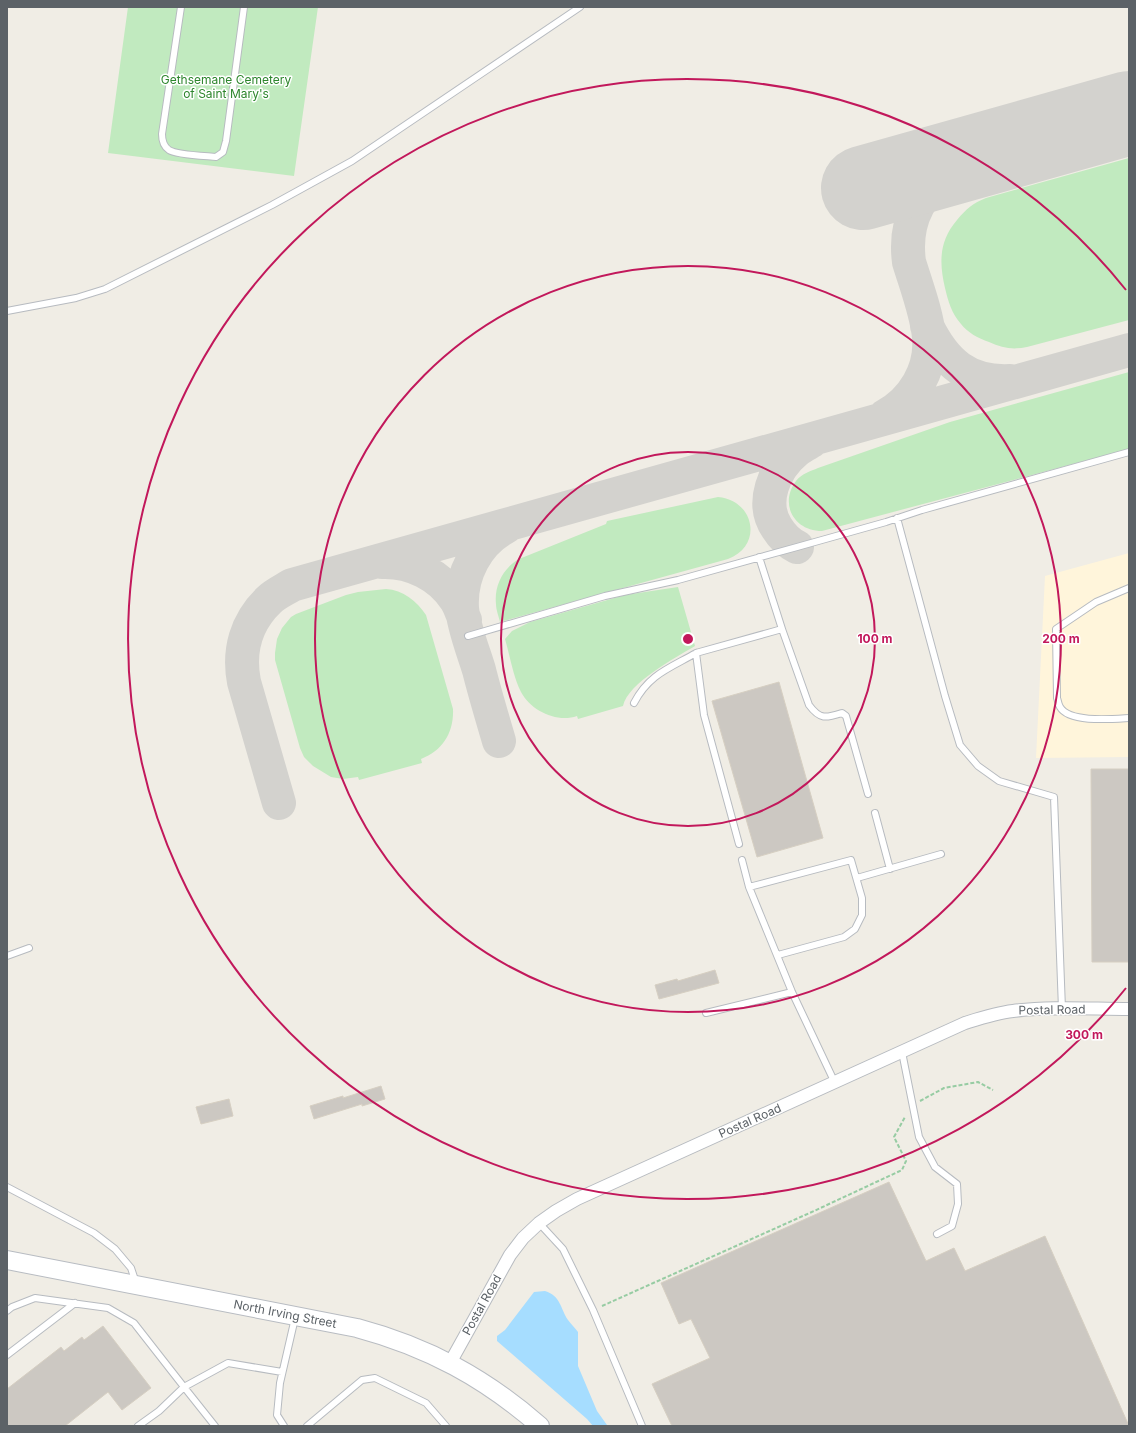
<svg xmlns="http://www.w3.org/2000/svg" width="1136" height="1433" font-family="Inter,sans-serif">
  <style>
    .commercial { fill: #fff5db }
    .green { fill: #c1eabf }
    .water { fill: #a6ddff }
    .lines { fill: none; stroke-linecap: round; stroke-linejoin: round }
    .taxiway { stroke: #d3d2ce; stroke-width: 34 }
    .runway { stroke: #d3d2ce; stroke-width: 84 }
    .building { fill: #ccc8c2; stroke: #d6cfc2 }
    .lane-casing { stroke: #b7bbc0; stroke-width: 8 }
    .street-casing { stroke: #b7bbc0; stroke-width: 14 }
    .secondary-casing { stroke: #b8bcc2; stroke-width: 20 }
    .path { stroke: #97cca3; stroke-width: 2; stroke-dasharray: 4 2; stroke-linecap: butt }
    .lane { stroke: #fff; stroke-width: 6 }
    .street { stroke: #fff; stroke-width: 12 }
    .secondary { stroke: #fff; stroke-width: 18 }
    .ring { fill: none; stroke: #c2185b; stroke-width: 2 }
    .labels { text-anchor: middle; stroke-width: 3; stroke-linejoin: round; paint-order: stroke }
    .park-label { font-size: 12px; fill: #2d862d; stroke: #fff }
    .street-label { font-size: 12px; fill: #5c6267; stroke: #fff }
    .centre { fill: #c2185b; stroke: #fff; stroke-width: 2 }
    .ring-label { font-size: 12px; text-anchor: middle; font-weight: bold; fill: #c2185b; stroke: #fff; stroke-width: 3; stroke-linejoin: round; paint-order: stroke }
  </style>
  <rect width="100%" height="100%" fill="#f0ede5"/>
  <!-- commercial -->
  <path class="commercial" d="M 1129,553 L 1129,757 L 1036,758 L 1045,576 Z"/>
  <!-- green -->
  <path class="green" d="M 128,7 L 318,7 L 294,176 L 108,153 Z
    M 1129,158 L 1129,320 L 1027,347 C 1013,350 1002,348 989,342 C 978,338 968,333 961,324 C 952,314 948,301 945,288 C 939,262 939,241 957,220 C 966,209 973,203 986,198 Z
    M 1129,372 L 1129,449 L 822,531 C 794,531 779,504 796,481 C 801,474 811,471 818,468 L 950,422 Z
    M 718,497 C 754,500 764,545 728,559 L 500,622 C 499,617 496,610 496,604 C 494,586 503,568 519,559 L 606,524 L 607,521 Z
    M 678,587 L 695,646 C 675,658 628,683 623,706 L 578,719 L 577,716 C 557,723 531,711 521,692 C 513,676 510,656 505,639 L 512,631 L 530,622 L 625,595 Z
    M 386,589 C 403,590 417,601 426,615 L 453,709 C 454,732 443,751 421,759 L 422,763 L 359,780 L 358,777 L 343,779 L 331,777 L 313,766 L 304,757 L 300,748 L 275,660 L 275,653 L 277,639 L 282,628 L 291,617 L 296,614 L 346,595 L 358,592 Z"/>
  <!-- water -->
  <path class="water" d="M 545,1291 C 561,1296 560,1308 568,1320 C 571,1324 575,1328 578,1332 L 578,1366 L 597,1411 L 607,1425 L 605,1426 L 593,1426 L 587,1419 L 497,1341 L 497,1336 L 505,1330 L 534,1292 Z"/>
  <g class="lines">
    <!-- taxiway -->
    <path class="taxiway" d="M 927,326 C 945,363 968,383 1010,381
      M 885,416 C 913,401 932,370 929,337 C 927,314 916,285 909,262 C 903,216 923,192 955,162
      M 797,547 C 789,543 782,536 777,528 C 760,503 774,469 796,451 C 801,447 807,444 812,441
      M 382,562 C 411,561 440,575 456,600 C 460,606 462,614 465,620
      M 499,741 C 492,717 485,694 479,670 C 473,650 464,629 462,608 C 460,575 477,542 506,527
      M 279,803 L 244,682 C 238,651 246,622 269,600 C 275,594 284,590 292,585 L 1129,350"/>
    <!-- runway -->
    <path class="runway" d="M 863,188 L 1129,113"/>
  </g>
  <!-- building -->
  <path class="building" d="M 779,682 L 823,838 L 757,857 L 712,701 Z
    M 1091,769 L 1129,769 L 1129,962 L 1092,962 Z
    M 715,970 L 719,983 L 659,999 L 655,985 L 677,979 L 678,981 Z
    M 381,1086 L 385,1099 L 362,1106 L 362,1104 L 314,1119 L 310,1106 L 343,1096 L 343,1098 Z
    M 229,1099 L 233,1116 L 201,1124 L 196,1107 Z
    M 889,1182 L 926,1261 L 954,1248 L 965,1271 L 1045,1236 L 1129,1426 L 672,1426 L 652,1384 L 710,1358 L 691,1319 L 679,1324 L 661,1283 Z
    M 103,1326 L 151,1388 L 122,1410 L 108,1392 L 65,1426 L 7,1426 L 7,1389 L 61,1347 L 64,1351 L 82,1337 L 84,1340 Z"/>
  <g class="lines">
    <defs>
      <path id="lane" d="M 181,7 L 162,134 C 162,140 163,146 169,150 C 176,155 206,156 216,157 L 223,152 L 226,141 L 244,7
        M 7,311 L 76,298 L 105,289 L 272,205 L 352,161 L 580,7
        M 897,518 L 945,696 L 960,745 L 978,766 L 999,781 L 1054,797 L 1062,1009
        M 1129,588 L 1096,602 L 1056,629 L 1057,698 C 1058,700 1058,704 1060,707 C 1069,723 1112,719 1129,718
        M 782,629 L 809,705 C 820,720 826,718 842,713 L 846,716 L 868,794
        M 468,636 L 605,596 L 678,580 L 797,547 L 886,522 L 922,510 L 1129,452
        M 634,703 C 649,674 670,668 696,653
        M 875,813 L 890,869
        M 739,844 L 704,715 L 696,653 L 782,629 L 759,557
        M 742,860 L 749,887 L 792,992 L 835,1083
        M 857,878 L 941,854
        M 749,887 L 851,860 L 862,898 L 862,915 L 855,929 L 844,937 L 778,955
        M 7,956 L 29,948
        M 706,1013 L 792,992
        M 902,1052 L 919,1137 L 935,1167 L 957,1184 L 958,1204 L 952,1226 L 937,1234
        M 7,1187 L 94,1233 L 115,1249 L 131,1268 L 136,1283
        M 539,1223 L 563,1249 L 593,1310 L 642,1426
        M 7,1311 L 12,1307 L 35,1298 L 108,1308 L 134,1323 L 184,1387 L 228,1363 L 282,1372
        M 7,1355 L 75,1303
        M 138,1426 L 159,1411 L 184,1387 L 215,1426
        M 284,1426 L 277,1415 L 280,1383 L 295,1318
        M 307,1426 L 362,1380 L 375,1378 L 426,1403 L 446,1426"/>
      <path id="street" d="M 450,1363 L 510,1255 L 523,1238 L 539,1223 L 556,1211 L 577,1199 L 965,1023 C 981,1018 996,1013 1013,1011 C 1051,1006 1091,1009 1129,1009"/>
      <path id="secondary" d="M 7,1260 L 357,1328 C 428,1347 485,1378 540,1426"/>
    </defs>
    <!-- lane casing -->
    <use href="#lane" class="lane-casing"/>
    <!-- street casing -->
    <use href="#street" class="street-casing"/>
    <!-- secondary casing -->
    <use href="#secondary" class="secondary-casing"/>
    <!-- path -->
    <path class="path" d="M 920,1101 L 944,1088 L 978,1082 L 993,1090
      M 602,1306 L 814,1211 L 902,1170 L 906,1161 L 894,1137 L 905,1117"/>
    <!-- lane -->
    <use href="#lane" class="lane"/>
    <!-- street -->
    <use href="#street" class="street"/>
    <!-- secondary -->
    <use href="#secondary" class="secondary"/>
  </g>
  <!-- distance rings -->
  <g class="ring">
    <circle cx="688" cy="639" r="187"/>
    <circle cx="688" cy="639" r="373"/>
    <path d="M1126 988A560 560 0 1 1 1126 290"/>
  </g>
  <g class="labels">
    <!-- park labels -->
    <g class="park-label">
      <text x="226" y="84">Gethsemane Cemetery<tspan x="226" dy="14">of Saint Mary's</tspan></text>
    </g>
    <!-- street labels -->
    <g class="street-label">
      <text transform="translate(1052 1010) rotate(-1)" y="4">Postal Road</text>
      <text transform="translate(750 1121) rotate(-24)" y="4">Postal Road</text>
      <text transform="translate(482 1305) rotate(-61)" y="4">Postal Road</text>
      <text transform="translate(285 1314) rotate(11)" y="4">North Irving Street</text>
    </g>
  </g>
  <circle cx="688" cy="639" r="6" class="centre"/>
  <g class="ring-label">
    <text x="875" y="643">100 m</text>
    <text x="1061" y="643">200 m</text>
    <text x="1084" y="1039">300 m</text>
  </g>
  <!-- border -->
  <rect width="1136" height="1433" fill="none" stroke="#5c6267" stroke-width="16"/>
</svg>
